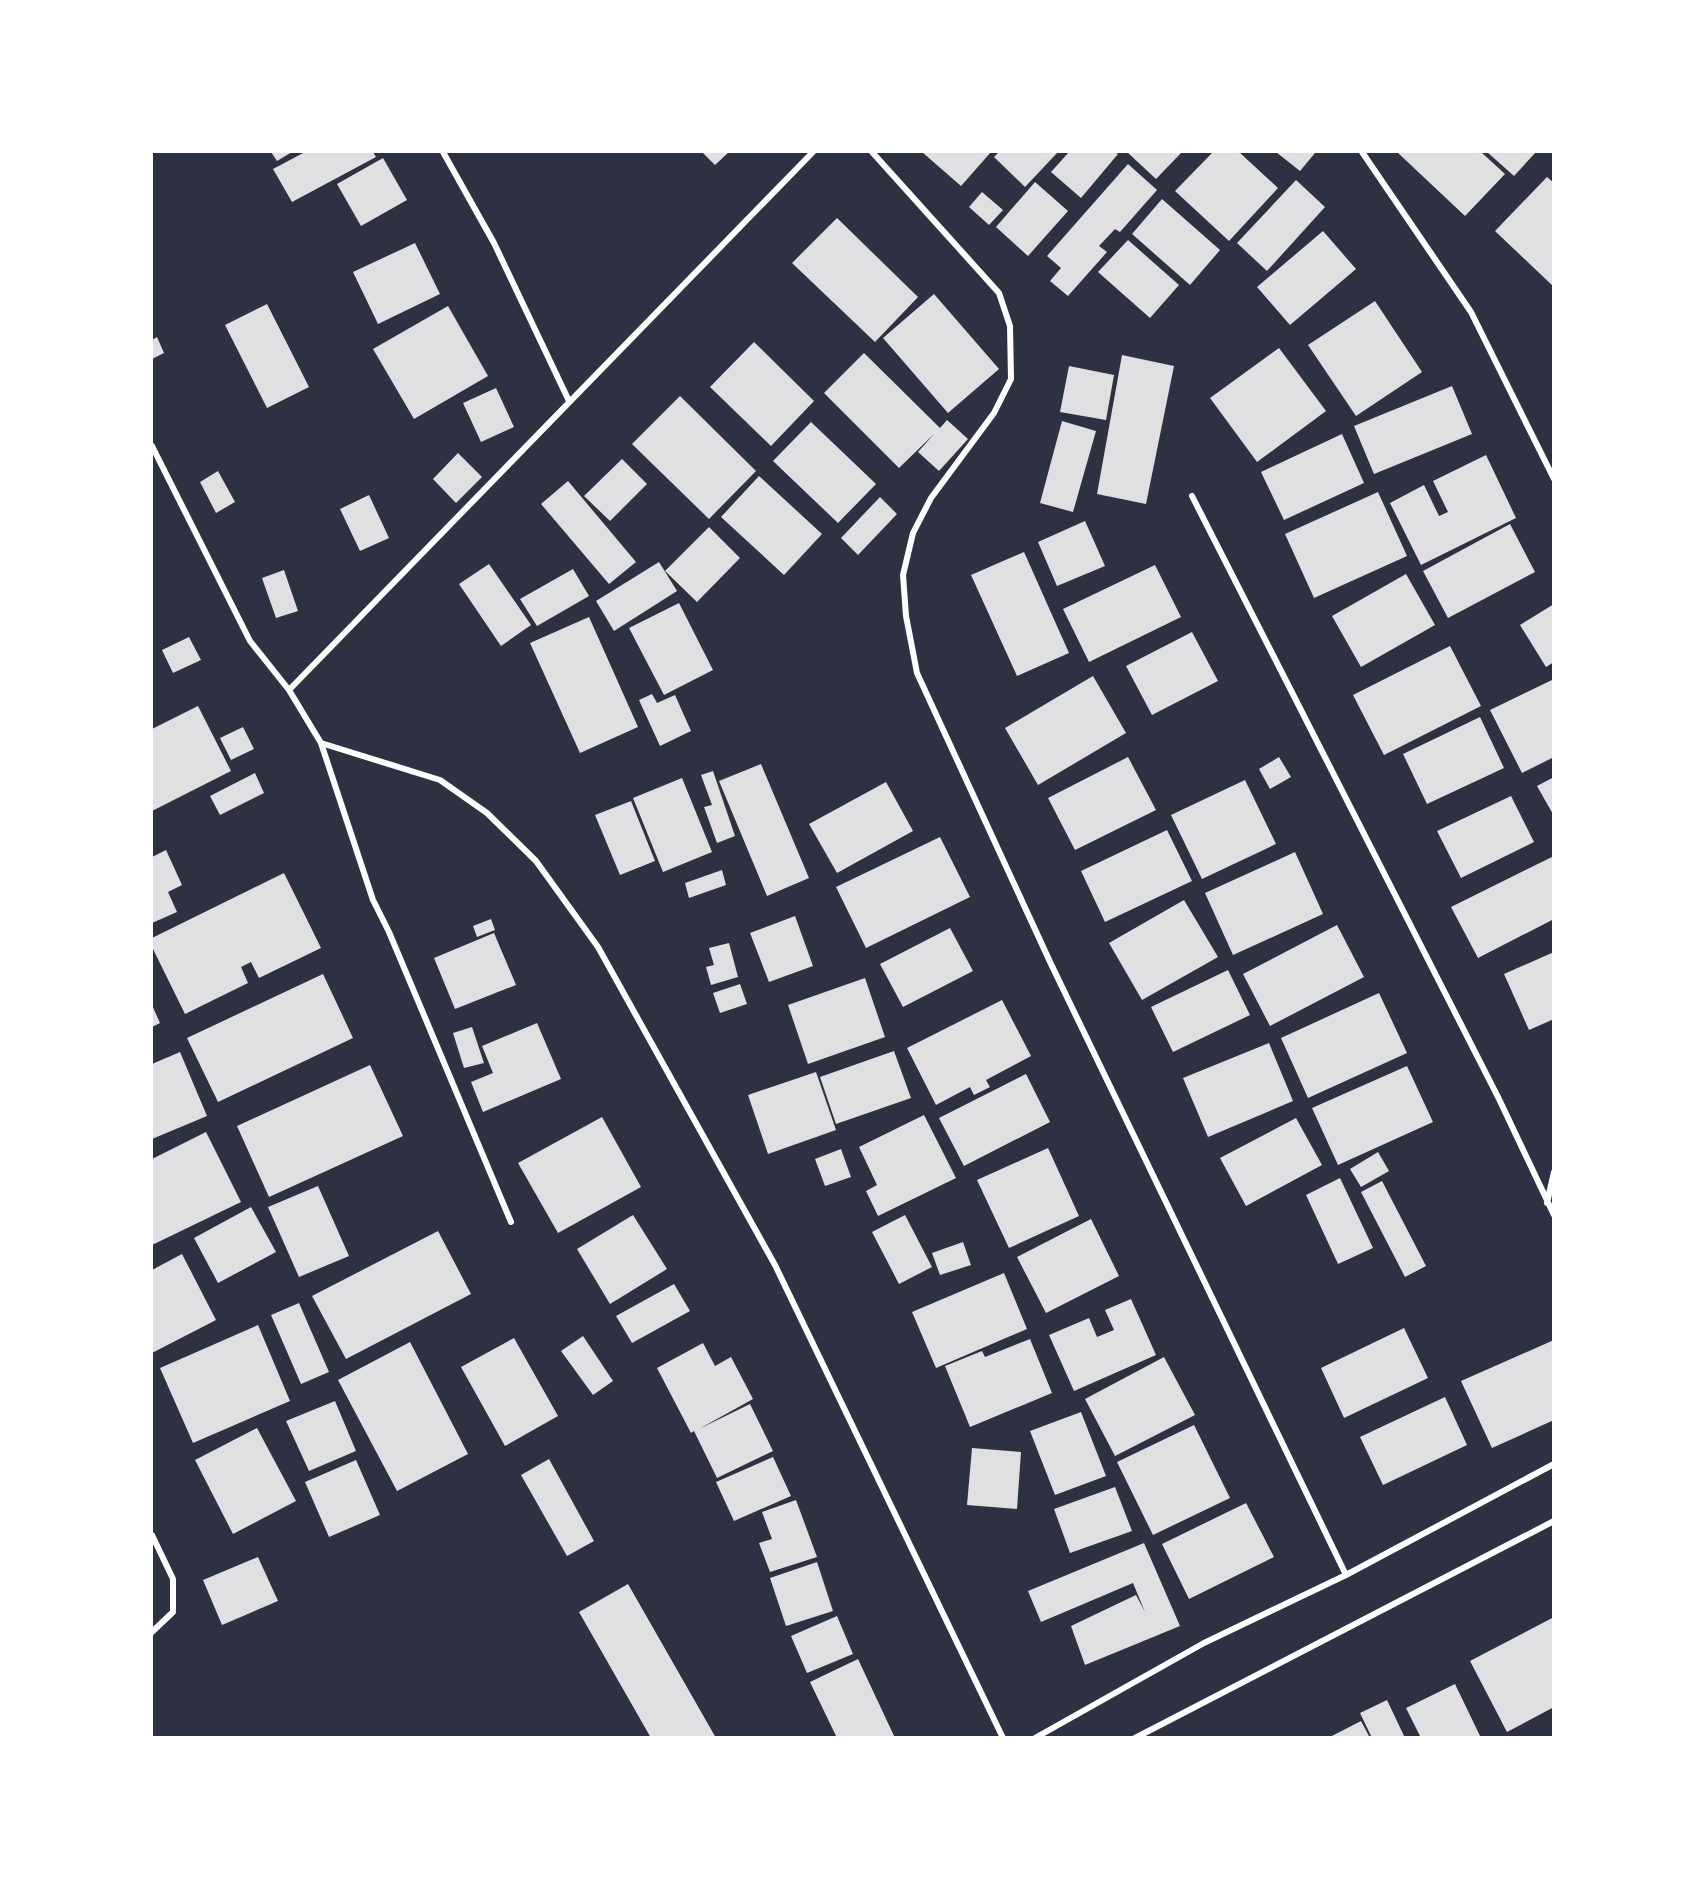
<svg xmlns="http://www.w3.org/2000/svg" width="1705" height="1889" font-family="Cabin,sans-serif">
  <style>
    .building { fill: #e0e0e3 }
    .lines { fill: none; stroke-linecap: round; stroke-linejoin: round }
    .minor { stroke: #fff; stroke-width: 6 }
  </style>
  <rect width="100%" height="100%" fill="#2d3142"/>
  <!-- building -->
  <path class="building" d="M 271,152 L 292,152 L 277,161 Z
    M 305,152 L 373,152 L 376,157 L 292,202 L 273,169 Z
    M 702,152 L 729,152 L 715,165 Z
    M 922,152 L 991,152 L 961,186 Z
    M 999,152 L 1058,152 L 1025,187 L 994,157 Z
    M 1069,152 L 1115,152 L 1118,154 L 1081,198 L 1051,172 Z
    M 1127,152 L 1182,152 L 1156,179 Z
    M 1213,152 L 1239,152 L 1278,188 L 1229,241 L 1175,191 Z
    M 1276,152 L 1314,152 L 1315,153 L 1300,171 Z
    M 1397,152 L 1481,152 L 1505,174 L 1465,216 Z
    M 1487,152 L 1536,152 L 1514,176 Z
    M 383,158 L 407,200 L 361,226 L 337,184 Z
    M 1128,164 L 1157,190 L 1120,232 L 1115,229 L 1099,246 L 1107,252 L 1068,296 L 1050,281 L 1061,268 L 1047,256 Z
    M 1547,177 L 1554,183 L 1554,287 L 1495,231 Z
    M 1296,180 L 1325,207 L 1267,271 L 1237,243 Z
    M 1035,182 L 1068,211 L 1028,256 L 996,227 Z
    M 982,192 L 1003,210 L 989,225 L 969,207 Z
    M 1162,199 L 1220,250 L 1190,285 L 1132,234 Z
    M 837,218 L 918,297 L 875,342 L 792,263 Z
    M 1323,231 L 1356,269 L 1290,325 L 1257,287 Z
    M 1128,240 L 1179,285 L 1150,318 L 1098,272 Z
    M 415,243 L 440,294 L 378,324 L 353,272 Z
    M 934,294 L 999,369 L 948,413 L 883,338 Z
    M 1375,301 L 1422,372 L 1356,416 L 1308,345 Z
    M 267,304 L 309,387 L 267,408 L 225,325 Z
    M 448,306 L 488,376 L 414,419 L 373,349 Z
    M 157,337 L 164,353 L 152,359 L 152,340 Z
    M 754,342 L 814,401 L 771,446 L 710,387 Z
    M 1279,348 L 1326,411 L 1257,462 L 1210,398 Z
    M 864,353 L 940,428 L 947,420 L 968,439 L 939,471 L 918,452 L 934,434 L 899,468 L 824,393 Z
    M 1122,355 L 1174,366 L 1146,504 L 1097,494 Z
    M 1069,366 L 1114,375 L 1106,420 L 1060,412 Z
    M 1452,386 L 1472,434 L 1374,474 L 1354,426 Z
    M 496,388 L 514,427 L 481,442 L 463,403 Z
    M 680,396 L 756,471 L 709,519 L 632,444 Z
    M 1062,421 L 1096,431 L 1073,512 L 1040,503 Z
    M 811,422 L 876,484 L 838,523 L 773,461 Z
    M 1342,434 L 1364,483 L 1284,520 L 1261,472 Z
    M 458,453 L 482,477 L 456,503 L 433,479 Z
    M 1486,455 L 1516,518 L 1421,565 L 1390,503 L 1424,485 L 1439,516 L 1448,512 L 1433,481 Z
    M 622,459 L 647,484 L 610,521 L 584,496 Z
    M 218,471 L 235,502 L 216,513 L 200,482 Z
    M 759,476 L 822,534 L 784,575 L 721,517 Z
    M 568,481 L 636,562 L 609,584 L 541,504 Z
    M 1378,492 L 1407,556 L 1314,598 L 1285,534 Z
    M 369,495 L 389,538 L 360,551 L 340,509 Z
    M 880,497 L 897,514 L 858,555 L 841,538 Z
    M 1085,521 L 1105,566 L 1057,586 L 1038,542 Z
    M 1510,524 L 1535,572 L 1448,618 L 1423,571 Z
    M 709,527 L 740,558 L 697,602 L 665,571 Z
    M 1024,552 L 1069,653 L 1017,676 L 971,575 Z
    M 659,562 L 677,591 L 614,631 L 596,601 Z
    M 489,564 L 531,625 L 501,646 L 459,584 Z
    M 1155,565 L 1181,617 L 1089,662 L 1063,609 Z
    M 573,569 L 589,596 L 537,626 L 520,599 Z
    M 284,570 L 298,611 L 276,618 L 262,578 Z
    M 1406,574 L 1435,625 L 1361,667 L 1332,616 Z
    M 679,603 L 713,670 L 664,695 L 629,628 Z
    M 1554,604 L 1554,662 L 1546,667 L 1520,625 Z
    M 589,617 L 638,727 L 580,753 L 530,643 Z
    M 1192,632 L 1218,681 L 1152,715 L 1126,666 Z
    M 189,637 L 201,660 L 173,673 L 162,650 Z
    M 1450,646 L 1481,706 L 1384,755 L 1353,695 Z
    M 1093,676 L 1126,733 L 1038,785 L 1005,728 Z
    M 1554,679 L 1554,757 L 1522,773 L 1490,710 Z
    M 652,694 L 657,703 L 675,695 L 691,731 L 660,746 L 639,700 Z
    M 198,706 L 231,771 L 152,811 L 152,729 Z
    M 1480,717 L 1504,768 L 1427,804 L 1403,754 Z
    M 243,727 L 254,749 L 231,760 L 220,738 Z
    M 1128,757 L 1156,810 L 1075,850 L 1048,798 Z
    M 1279,757 L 1291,777 L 1270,789 L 1259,769 Z
    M 761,764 L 809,878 L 767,896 L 719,781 Z
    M 713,771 L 735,836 L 717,843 L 704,807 L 712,805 L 701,775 Z
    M 255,773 L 264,793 L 220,815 L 210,796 Z
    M 1554,777 L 1554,816 L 1537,786 Z
    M 682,778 L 712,852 L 663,872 L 633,798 Z
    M 1245,780 L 1276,844 L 1202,879 L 1171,815 Z
    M 886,782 L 913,831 L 837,873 L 809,824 Z
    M 1511,796 L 1534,842 L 1461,878 L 1437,831 Z
    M 631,801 L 655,861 L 620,875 L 595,815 Z
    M 1167,830 L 1192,881 L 1105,922 L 1081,871 Z
    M 940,837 L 970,897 L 866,948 L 836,887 Z
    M 166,850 L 182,885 L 168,892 L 177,912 L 152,923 L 152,857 Z
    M 1295,852 L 1323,914 L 1233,955 L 1205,893 Z
    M 1554,856 L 1554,919 L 1478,958 L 1451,907 Z
    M 722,870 L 726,885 L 689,898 L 685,883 Z
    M 284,873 L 321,948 L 259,978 L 251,962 L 241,967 L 248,983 L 185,1014 L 152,947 L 152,938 Z
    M 1184,900 L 1218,957 L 1142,1000 L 1109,943 Z
    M 795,916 L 813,966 L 769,982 L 750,933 Z
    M 491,919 L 495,930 L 477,937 L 473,926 Z
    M 1337,925 L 1364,977 L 1270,1026 L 1243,974 Z
    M 950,928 L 973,971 L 903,1007 L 880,964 Z
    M 494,933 L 516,985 L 455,1009 L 434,958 Z
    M 729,943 L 738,977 L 711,985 L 706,967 L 714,965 L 709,948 Z
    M 1554,952 L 1554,1019 L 1529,1030 L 1504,974 Z
    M 1228,970 L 1250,1015 L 1173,1052 L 1151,1007 Z
    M 323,974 L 353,1038 L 218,1102 L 187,1038 Z
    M 865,978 L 885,1037 L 808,1064 L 788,1005 Z
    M 740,984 L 747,1004 L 720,1013 L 713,993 Z
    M 1379,993 L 1407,1053 L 1308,1098 L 1281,1038 Z
    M 1002,1000 L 1031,1056 L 986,1080 L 990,1087 L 974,1095 L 970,1087 L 936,1105 L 907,1048 Z
    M 152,1005 L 160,1023 L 152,1027 Z
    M 537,1023 L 561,1079 L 483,1112 L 471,1082 L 493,1073 L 482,1046 Z
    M 472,1027 L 484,1063 L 464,1068 L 453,1033 Z
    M 1269,1043 L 1293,1101 L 1208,1137 L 1183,1078 Z
    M 894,1051 L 911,1098 L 836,1124 L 820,1077 Z
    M 180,1052 L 207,1116 L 152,1139 L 152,1064 Z
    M 370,1065 L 403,1136 L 269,1197 L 237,1126 Z
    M 1407,1066 L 1433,1122 L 1338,1165 L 1312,1108 Z
    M 816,1072 L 836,1130 L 768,1154 L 748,1095 Z
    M 1026,1074 L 1050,1122 L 964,1166 L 939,1118 Z
    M 924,1115 L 956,1178 L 878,1216 L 866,1191 L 877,1185 L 859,1147 Z
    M 602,1117 L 641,1187 L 558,1233 L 518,1163 Z
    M 1296,1118 L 1322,1165 L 1246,1206 L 1220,1158 Z
    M 206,1132 L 241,1202 L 152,1245 L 152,1159 Z
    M 1048,1148 L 1079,1216 L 1009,1248 L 977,1180 Z
    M 841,1149 L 851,1177 L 825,1186 L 815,1159 Z
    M 1378,1152 L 1389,1171 L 1361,1187 L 1350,1169 Z
    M 1340,1178 L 1373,1248 L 1338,1264 L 1306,1195 Z
    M 1382,1181 L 1426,1266 L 1405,1277 L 1361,1192 Z
    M 318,1186 L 349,1256 L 299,1277 L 268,1207 Z
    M 251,1207 L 276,1252 L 218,1283 L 194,1238 Z
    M 633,1215 L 667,1269 L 610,1304 L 577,1249 Z
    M 905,1215 L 932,1267 L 899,1284 L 872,1232 Z
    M 1091,1219 L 1119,1276 L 1046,1313 L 1017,1257 Z
    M 438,1231 L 471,1294 L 346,1359 L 312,1296 Z
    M 963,1242 L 971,1265 L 940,1275 L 932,1253 Z
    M 182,1254 L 216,1320 L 152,1353 L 152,1270 Z
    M 1004,1273 L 1027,1329 L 936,1368 L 912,1312 Z
    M 674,1284 L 690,1311 L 632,1343 L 616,1316 Z
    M 1131,1299 L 1156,1355 L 1074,1391 L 1049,1335 L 1089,1318 L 1097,1337 L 1114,1330 L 1105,1310 Z
    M 299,1303 L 329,1372 L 301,1384 L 271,1315 Z
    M 258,1325 L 290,1401 L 193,1443 L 160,1368 Z
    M 1404,1328 L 1428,1378 L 1344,1418 L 1321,1368 Z
    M 583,1336 L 613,1381 L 593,1395 L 561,1351 Z
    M 514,1338 L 558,1416 L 505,1446 L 461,1367 Z
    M 1030,1339 L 1052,1393 L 970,1427 L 945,1366 L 982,1351 L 985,1357 Z
    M 1554,1340 L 1554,1420 L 1492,1448 L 1461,1381 Z
    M 410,1342 L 468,1454 L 397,1491 L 338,1380 Z
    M 703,1343 L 715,1366 L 731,1357 L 753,1399 L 699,1429 L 750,1404 L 773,1451 L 717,1478 L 694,1431 L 691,1433 L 657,1368 Z
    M 1164,1357 L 1195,1415 L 1115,1456 L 1085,1399 Z
    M 1445,1397 L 1467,1445 L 1383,1485 L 1360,1437 Z
    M 335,1401 L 356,1451 L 309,1471 L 286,1421 Z
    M 1081,1412 L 1106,1476 L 1055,1495 L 1030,1431 Z
    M 1194,1425 L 1230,1498 L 1153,1535 L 1117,1462 Z
    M 257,1428 L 296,1501 L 233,1534 L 195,1460 Z
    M 972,1448 L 1021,1452 L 1017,1509 L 967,1505 Z
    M 773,1457 L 791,1496 L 734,1521 L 716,1482 Z
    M 549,1459 L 594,1541 L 567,1556 L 521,1475 Z
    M 356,1460 L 380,1515 L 329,1537 L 305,1482 Z
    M 1115,1487 L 1132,1531 L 1070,1553 L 1054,1509 Z
    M 796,1500 L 817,1557 L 770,1572 L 759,1543 L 772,1539 L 762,1512 Z
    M 1246,1503 L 1274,1557 L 1189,1599 L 1162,1544 Z
    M 1144,1543 L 1180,1626 L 1085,1665 L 1071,1626 L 1136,1595 L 1145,1612 L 1133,1583 L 1041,1622 L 1028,1591 Z
    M 258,1557 L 278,1601 L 222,1625 L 203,1580 Z
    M 817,1562 L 833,1611 L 786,1626 L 770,1578 Z
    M 628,1584 L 716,1738 L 651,1738 L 579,1612 Z
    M 837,1616 L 853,1654 L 807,1673 L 791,1636 Z
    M 1554,1617 L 1554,1707 L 1507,1732 L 1470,1661 Z
    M 858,1659 L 895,1738 L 837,1738 L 810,1682 Z
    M 1455,1684 L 1481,1738 L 1421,1738 L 1406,1708 Z
    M 1387,1700 L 1405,1738 L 1372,1738 L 1360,1713 Z
    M 1361,1721 L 1370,1738 L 1328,1738 Z"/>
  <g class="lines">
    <!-- minor -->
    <path class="minor" d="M 443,152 L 494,243 L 569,401
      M 872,152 L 999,293 L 1010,326 L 1011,379 L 994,413 L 931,498 L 913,533 L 903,575 L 906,616 L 917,673 L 1051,964 L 1346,1575
      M 1362,152 L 1471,312 L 1554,479
      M 152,446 L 250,641 L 289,690 L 321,743 L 440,780 L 487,813 L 536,861 L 598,947 L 775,1265 L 1003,1738
      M 1192,496 L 1499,1099 L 1554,1215
      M 289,690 L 813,152
      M 321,743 L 373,900 L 389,932 L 511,1222
      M 1547,1203 L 1554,1172
      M 152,1535 L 173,1579 L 173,1612 L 152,1632
      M 1035,1738 L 1204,1643 L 1346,1575 L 1554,1464
      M 1135,1738 L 1554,1521"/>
  </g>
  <!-- border -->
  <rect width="1705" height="1889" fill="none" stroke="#ffffff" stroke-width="306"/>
</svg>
